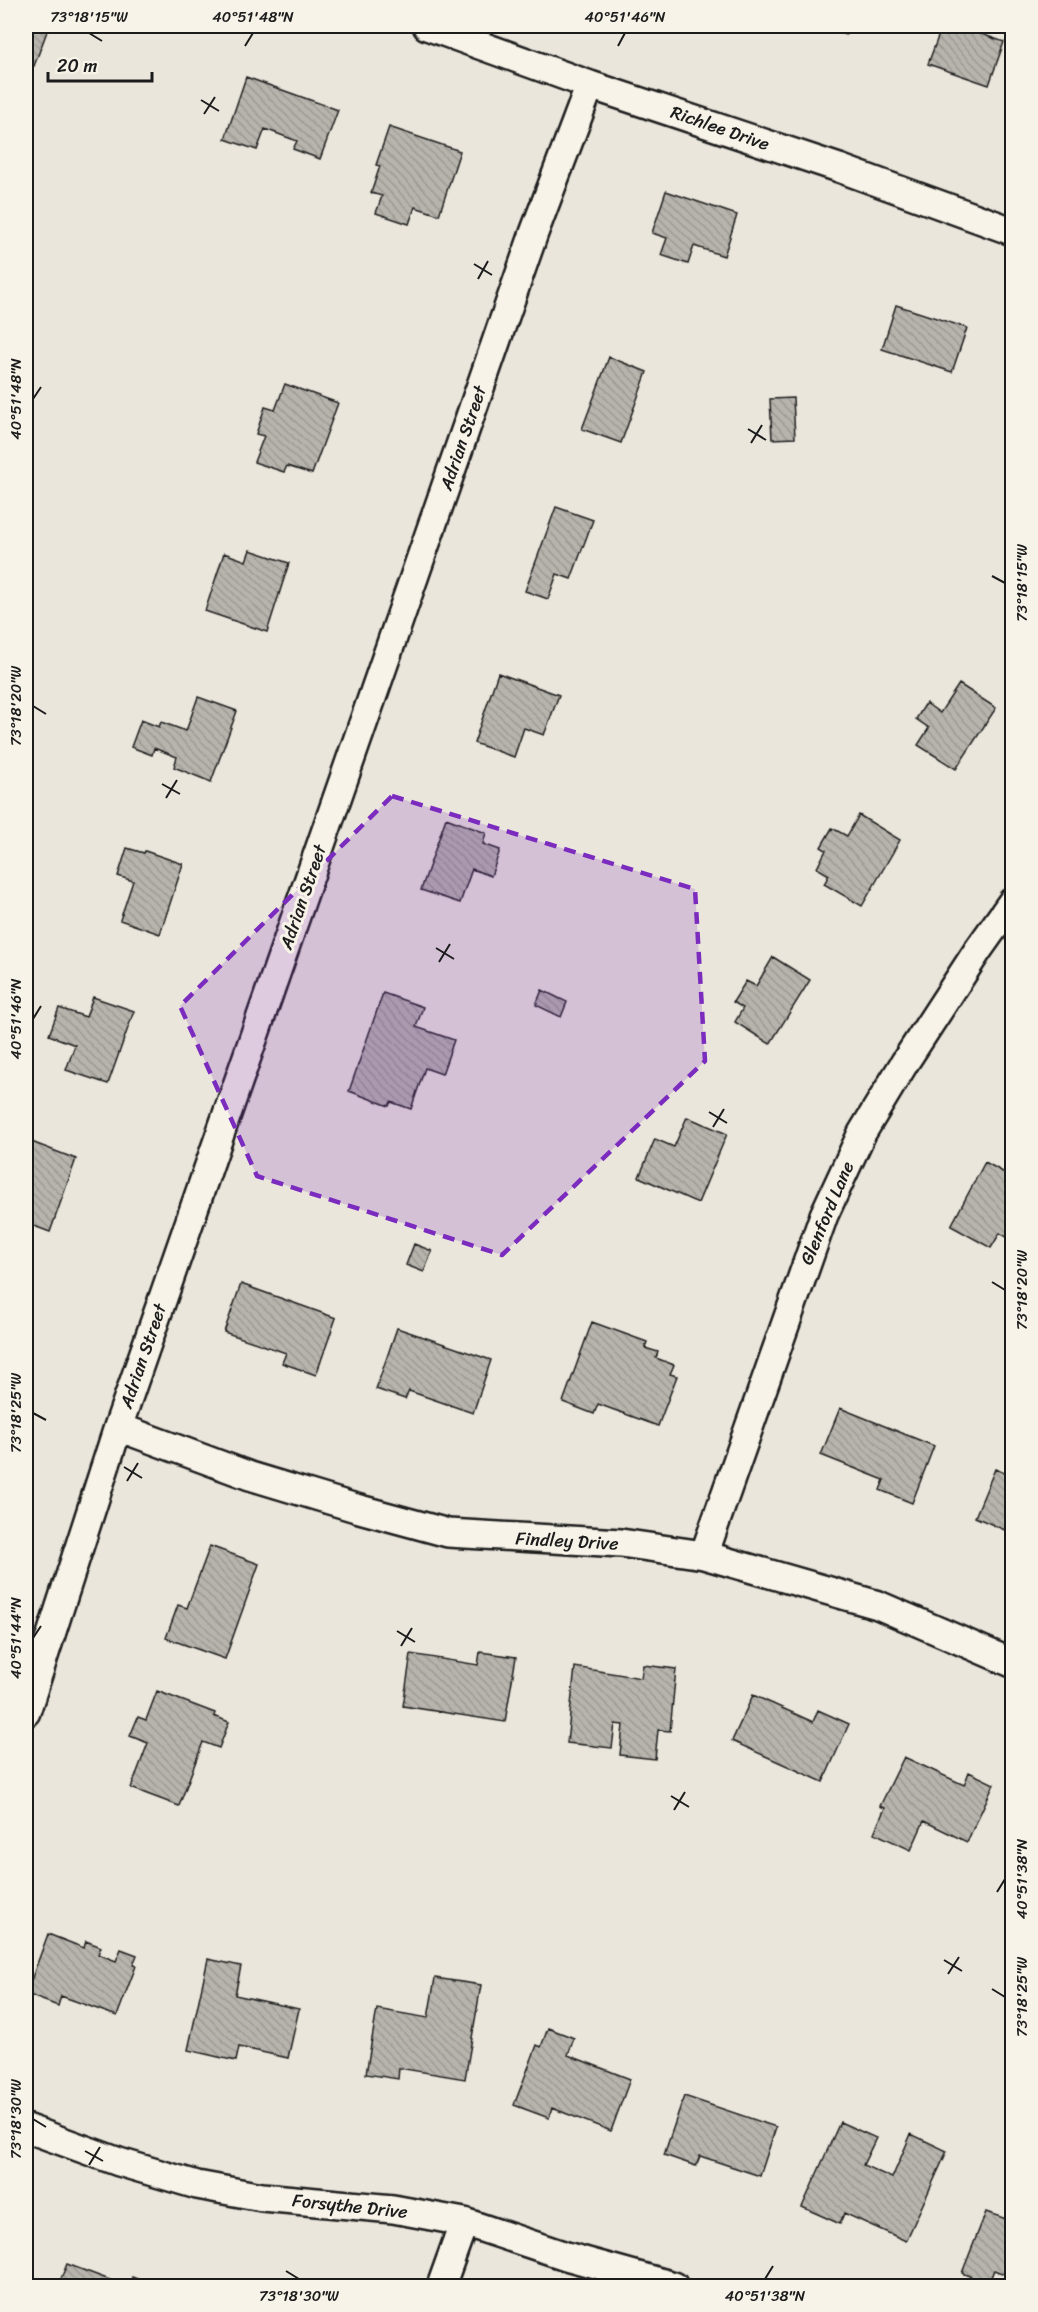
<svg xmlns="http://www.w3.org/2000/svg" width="1038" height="2312" font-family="Sriracha,sans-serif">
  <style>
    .building { fill: url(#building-back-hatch); stroke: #1c1c1c; stroke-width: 1.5 }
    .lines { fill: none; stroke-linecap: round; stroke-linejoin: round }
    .street-casing { stroke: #1c1c1c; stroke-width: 32 }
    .street { stroke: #f7f3e8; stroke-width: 27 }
    .marked { fill: #7b2cbf; fill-opacity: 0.2; stroke: #7b2cbf; stroke-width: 4.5; stroke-dasharray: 12 8; stroke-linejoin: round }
    .ticks { fill: none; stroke: #1c1c1c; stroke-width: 2 }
    .labels { text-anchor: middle; stroke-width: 6; stroke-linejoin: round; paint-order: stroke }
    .street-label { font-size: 18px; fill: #1c1c1c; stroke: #f7f3e8 }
    .neatline { fill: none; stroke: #1c1c1c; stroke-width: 2 }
    .ticks-label { font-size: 15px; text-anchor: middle; fill: #1c1c1c }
  </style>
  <defs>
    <pattern id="building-back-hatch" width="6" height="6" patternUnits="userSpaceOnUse" patternTransform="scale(1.5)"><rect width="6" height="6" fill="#b6b4ac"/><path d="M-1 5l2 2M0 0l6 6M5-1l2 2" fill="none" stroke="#9c9a93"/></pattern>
  </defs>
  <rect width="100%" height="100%" fill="#eae6dc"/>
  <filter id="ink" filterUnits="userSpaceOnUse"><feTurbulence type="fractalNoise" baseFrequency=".0167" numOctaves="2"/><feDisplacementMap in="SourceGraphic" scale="12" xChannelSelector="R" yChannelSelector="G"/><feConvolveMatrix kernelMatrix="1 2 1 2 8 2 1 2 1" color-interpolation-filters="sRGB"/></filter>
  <g filter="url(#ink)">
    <!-- building -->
    <path class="building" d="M 26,26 L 49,26 L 34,66 L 26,63 Z
      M 818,26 L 850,26 L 846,35 Z
      M 942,26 L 961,28 L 962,26 L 975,26 L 973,31 L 1004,42 L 989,85 L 928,64 Z
      M 246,77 L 338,110 L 320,159 L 293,149 L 297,141 L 265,129 L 257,150 L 225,139 Z
      M 389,127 L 460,151 L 439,215 L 415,207 L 409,224 L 376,213 L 382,196 L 371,193 L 380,166 L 376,165 Z
      M 666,191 L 737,215 L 724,256 L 694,246 L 688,264 L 661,255 L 667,238 L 652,233 Z
      M 896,305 L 967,328 L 952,372 L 882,349 Z
      M 609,357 L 647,372 L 621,443 L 582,429 Z
      M 285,384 L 338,403 L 312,474 L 287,466 L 284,472 L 254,462 L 264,436 L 256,434 L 265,407 L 275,410 Z
      M 793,398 L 795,438 L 772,439 L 770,399 Z
      M 556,507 L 593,520 L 571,579 L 557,574 L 548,599 L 525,591 Z
      M 250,550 L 289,563 L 267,632 L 205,611 L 224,553 L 246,561 Z
      M 498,673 L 559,695 L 544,735 L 524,728 L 514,757 L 474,743 Z
      M 959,684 L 996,708 L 956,769 L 918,745 L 929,728 L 916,719 L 926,703 L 940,713 Z
      M 198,697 L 237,711 L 211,782 L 174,767 L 177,757 L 154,748 L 152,755 L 131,747 L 141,720 L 159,727 L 161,722 L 186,731 Z
      M 859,815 L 900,840 L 862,906 L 824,884 L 829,875 L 817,868 L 826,850 L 821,847 L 832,828 L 847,836 Z
      M 446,818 L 486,833 L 483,844 L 500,850 L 491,876 L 472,869 L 460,903 L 421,890 Z
      M 127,848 L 144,853 L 145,851 L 183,864 L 160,934 L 120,920 L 133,881 L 118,876 Z
      M 773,957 L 810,980 L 770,1044 L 735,1022 L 743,1008 L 733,1002 L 746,981 L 756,986 Z
      M 542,990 L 567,1002 L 561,1017 L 536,1005 Z
      M 383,993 L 423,1007 L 416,1027 L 454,1040 L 442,1074 L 425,1068 L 411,1109 L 391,1102 L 389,1106 L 349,1091 Z
      M 93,997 L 134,1011 L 108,1084 L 66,1070 L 75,1045 L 49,1035 L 59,1008 L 86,1017 Z
      M 687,1117 L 727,1134 L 698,1203 L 639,1177 L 655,1139 L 674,1147 Z
      M 29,1141 L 76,1159 L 50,1232 L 26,1223 L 26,1150 Z
      M 985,1162 L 1012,1177 L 1012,1240 L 1000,1233 L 991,1248 L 951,1226 Z
      M 414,1244 L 432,1251 L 424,1272 L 406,1265 Z
      M 241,1284 L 336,1318 L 316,1375 L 282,1363 L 286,1353 L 224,1332 Z
      M 592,1322 L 647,1342 L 645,1348 L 658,1352 L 656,1358 L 674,1365 L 670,1374 L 677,1376 L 658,1426 L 598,1404 L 594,1414 L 563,1402 Z
      M 397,1328 L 491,1360 L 473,1413 L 409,1391 L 405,1399 L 376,1389 Z
      M 840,1408 L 934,1446 L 912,1503 L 880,1490 L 884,1480 L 821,1455 Z
      M 995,1469 L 1012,1476 L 1012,1533 L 975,1517 Z
      M 210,1546 L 259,1564 L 225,1659 L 166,1638 L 178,1605 L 187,1608 Z
      M 480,1652 L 516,1657 L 505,1722 L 403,1706 L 411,1654 L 478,1665 Z
      M 643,1665 L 676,1669 L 670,1731 L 658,1730 L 655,1759 L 620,1755 L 623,1725 L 615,1724 L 612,1748 L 567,1743 L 575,1667 L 641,1678 Z
      M 157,1691 L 215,1713 L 214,1716 L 229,1722 L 219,1748 L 203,1742 L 179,1806 L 131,1788 L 148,1743 L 130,1736 L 138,1717 L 146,1720 Z
      M 753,1695 L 813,1722 L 818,1710 L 849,1724 L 823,1782 L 732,1741 Z
      M 904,1757 L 964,1785 L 969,1772 L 994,1784 L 967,1842 L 924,1821 L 911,1850 L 874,1833 L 885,1808 L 880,1806 Z
      M 48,1934 L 84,1948 L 86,1941 L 101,1947 L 98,1954 L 116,1961 L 121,1949 L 137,1955 L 133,1965 L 136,1966 L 117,2016 L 61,1996 L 58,2006 L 26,1994 Z
      M 208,1959 L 241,1966 L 235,1995 L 299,2009 L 288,2058 L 239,2047 L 236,2061 L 188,2050 Z
      M 435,1978 L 481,1985 L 465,2079 L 399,2068 L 398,2079 L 366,2074 L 377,2009 L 428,2018 Z
      M 548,2028 L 574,2038 L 568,2055 L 630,2079 L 611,2131 L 552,2108 L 549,2118 L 514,2105 L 537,2045 L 541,2047 Z
      M 684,2096 L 776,2127 L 760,2176 L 700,2156 L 696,2166 L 664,2155 Z
      M 840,2122 L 876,2138 L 863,2165 L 892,2178 L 911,2134 L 947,2151 L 906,2241 L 844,2213 L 840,2224 L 802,2207 Z
      M 986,2212 L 1012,2221 L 1012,2277 L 994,2270 L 988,2284 L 962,2273 Z
      M 67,2264 L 126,2286 L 58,2286 Z
      M 132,2277 L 156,2286 L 128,2286 Z"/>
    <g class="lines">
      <defs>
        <path id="street" d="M 427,26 L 590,85 L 839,168 L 1012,231
          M 118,1427 L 250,1476 L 356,1508 L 448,1533 L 621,1543 L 704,1555 L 878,1605 L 1012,1663
          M 704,1555 L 824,1215 L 862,1133 L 905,1062 L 978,950 L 1012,902
          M 26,1712 L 118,1427 L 534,233 L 590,85
          M 26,2128 L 119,2162 L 197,2185 L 262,2197 L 393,2209 L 464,2222 L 566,2256 L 674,2286
          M 441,2286 L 464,2222"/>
      </defs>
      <!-- street casing -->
      <use href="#street" class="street-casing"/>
      <!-- street -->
      <use href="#street" class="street"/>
    </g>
  </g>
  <!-- marked area -->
  <path class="marked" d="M 392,796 L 695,889 L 705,1061 L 502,1255 L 257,1176 L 180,1006 Z"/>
  <!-- ticks -->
  <path class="ticks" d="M 89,33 L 102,41M 245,46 L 253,33M 618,46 L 625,33M 201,100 L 219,111M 204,114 L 215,97M 474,264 L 492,275M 478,279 L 488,261M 33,399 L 41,387M 748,429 L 766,440M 751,443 L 762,425M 992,576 L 1005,583M 33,706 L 46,714M 162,784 L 180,794M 166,798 L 177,780M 436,948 L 454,959M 439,962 L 450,944M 33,1019 L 41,1006M 709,1112 L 727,1123M 713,1127 L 724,1109M 992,1282 L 1005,1290M 33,1413 L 46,1420M 124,1467 L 142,1478M 127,1481 L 138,1463M 397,1631 L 415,1642M 33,1638 L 41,1626M 401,1646 L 412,1628M 671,1796 L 689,1807M 674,1810 L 685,1792M 997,1892 L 1005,1879M 944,1960 L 962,1971M 948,1974 L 959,1957M 992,1989 L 1005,1997M 33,2119 L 46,2127M 85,2151 L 103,2161M 89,2165 L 100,2147M 286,2271 L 299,2279M 765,2279 L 773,2266"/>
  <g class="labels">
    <!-- street labels -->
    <g class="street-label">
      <text transform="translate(720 128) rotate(19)" y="6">Richlee Drive</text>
      <text transform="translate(463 438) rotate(-71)" y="6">Adrian Street</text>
      <text transform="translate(303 897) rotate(-71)" y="6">Adrian Street</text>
      <text transform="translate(827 1213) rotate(-67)" y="6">Glenford Lane</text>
      <text transform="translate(143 1356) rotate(-71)" y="6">Adrian Street</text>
      <text transform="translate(567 1541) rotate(3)" y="6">Findley Drive</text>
      <text transform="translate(350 2206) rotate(6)" y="6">Forsythe Drive</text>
    </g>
  </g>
  <!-- margin -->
  <rect width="1038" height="2312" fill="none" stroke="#f7f3e8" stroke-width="66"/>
  <!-- scale -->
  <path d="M48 72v9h104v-9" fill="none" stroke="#1c1c1c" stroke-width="3"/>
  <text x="57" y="72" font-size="18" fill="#1c1c1c" stroke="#f7f3e8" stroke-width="4.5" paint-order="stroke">20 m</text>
  <rect x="33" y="33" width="972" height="2246" class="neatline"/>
  <g class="ticks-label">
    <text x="89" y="22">73°18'15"W</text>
    <text x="253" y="22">40°51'48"N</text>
    <text x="625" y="22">40°51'46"N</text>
    <text transform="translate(16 399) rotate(-90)" y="5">40°51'48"N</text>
    <text transform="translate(1022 583) rotate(-90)" y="5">73°18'15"W</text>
    <text transform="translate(16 706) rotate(-90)" y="5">73°18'20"W</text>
    <text transform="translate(16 1019) rotate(-90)" y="5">40°51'46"N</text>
    <text transform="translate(1022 1290) rotate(-90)" y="5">73°18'20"W</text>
    <text transform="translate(16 1413) rotate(-90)" y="5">73°18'25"W</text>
    <text transform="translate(16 1638) rotate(-90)" y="5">40°51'44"N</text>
    <text transform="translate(1022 1879) rotate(-90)" y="5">40°51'38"N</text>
    <text transform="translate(1022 1997) rotate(-90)" y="5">73°18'25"W</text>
    <text transform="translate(16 2119) rotate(-90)" y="5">73°18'30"W</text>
    <text x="299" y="2301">73°18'30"W</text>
    <text x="765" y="2301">40°51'38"N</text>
  </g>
</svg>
